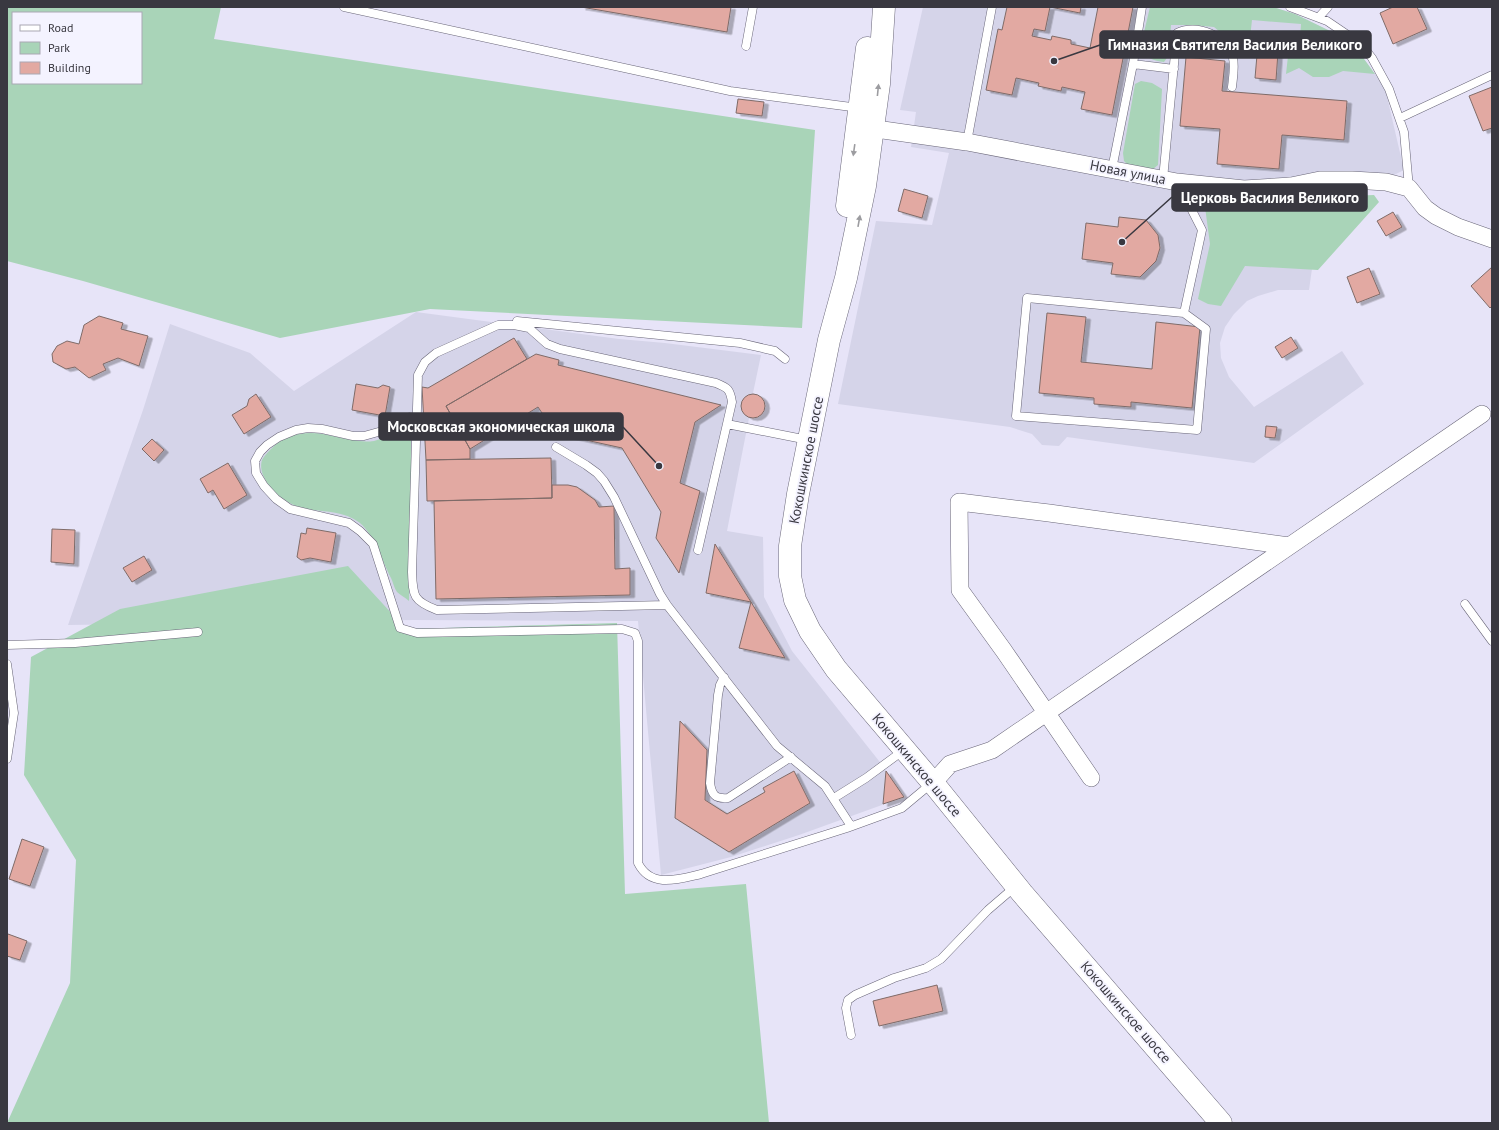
<svg xmlns="http://www.w3.org/2000/svg" width="1499" height="1130" font-family="'PT Sans',sans-serif">
  <style>
    .education { fill: #d5d4e9 }
    .green { fill: #a9d4b8; fill-rule: evenodd }
    .building { fill: #e2a9a2; stroke: #7f6b68; filter: url(#shadow) }
    .lines { fill: none; stroke-linecap: round; stroke-linejoin: round }
    .lane-casing { stroke: #696678; stroke-width: 9 }
    .street-casing { stroke: #696678; stroke-width: 18 }
    .secondary-casing { stroke: #696678; stroke-width: 23 }
    .lane { stroke: #fff; stroke-width: 8 }
    .street { stroke: #fff; stroke-width: 17 }
    .secondary { stroke: #fff; stroke-width: 22 }
    .oneway { fill: #9c9ca0 }
    .labels { text-anchor: middle; stroke-width: 3.5; stroke-linejoin: round; paint-order: stroke }
    .street-label { font-size: 14px; fill: #393840; stroke: #f4f3ff }
    .leader { fill: none; stroke: #393840; stroke-width: 1.5 }
    .callout-dot { fill: #393840; stroke: #f4f3ff; stroke-width: 1.5 }
    .callout { fill: #393840; stroke: #393840; stroke-width: 1.5 }
    .callout-label { font-size: 15px; text-anchor: middle; font-weight: bold; fill: #fff }
  </style>
  <defs>
    <filter id="shadow"><feDropShadow dx="4.5" dy="2.5" stdDeviation="0" flood-color="#0004"/></filter>
  </defs>
  <rect width="100%" height="100%" fill="#e7e4f8"/>
  <!-- education -->
  <path class="education" d="M 923,7 L 1273,7 L 1295,14 L 1328,30 L 1356,48 L 1385,88 L 1404,170 L 1320,212 L 1309,290 L 1278,290 L 1258,296 L 1247,301 L 1234,314 L 1225,327 L 1220,343 L 1221,358 L 1229,377 L 1254,407 L 1342,351 L 1364,384 L 1254,463 L 1067,437 L 1059,446 L 1042,445 L 1032,434 L 1010,427 L 838,404 L 876,221 L 932,225 L 949,153 L 911,147 L 916,112 L 900,110 Z
    M 416,312 L 619,339 L 665,343 L 761,355 L 753,393 L 761,397 L 764,401 L 764,409 L 763,412 L 758,417 L 749,418 L 727,531 L 763,537 L 764,597 L 792,651 L 883,766 L 904,797 L 799,835 L 731,857 L 661,875 L 638,621 L 414,620 L 68,625 L 143,410 L 170,324 L 250,353 L 294,391 Z"/>
  <!-- green -->
  <path class="green" d="M 7,7 L 221,7 L 214,39 L 815,130 L 802,328 L 430,309 L 280,338 L 83,281 L 7,261 ZM 13,13 L 141,13 L 141,83 L 13,83 Z
    M 1150,7 L 1273,7 L 1295,14 L 1328,30 L 1356,48 L 1375,74 L 1343,71 L 1329,77 L 1313,77 L 1299,68 L 1286,74 L 1288,56 L 1299,53 L 1301,24 L 1252,20 L 1249,47 L 1237,46 L 1214,27 L 1192,25 L 1171,25 L 1169,55 L 1164,62 C 1154,61 1145,58 1140,49 Z
    M 1141,81 L 1152,83 L 1162,89 L 1158,165 L 1153,169 L 1129,166 L 1124,161 L 1123,153 L 1135,84 Z
    M 1374,195 L 1379,202 L 1318,270 L 1245,266 L 1221,306 L 1208,304 L 1198,299 L 1210,244 L 1205,207 L 1216,201 Z
    M 411,421 L 411,528 L 409,601 C 406,598 400,595 397,592 C 394,588 393,582 391,578 C 382,561 373,531 357,521 C 335,506 307,516 285,500 C 274,493 257,475 262,460 C 264,456 267,453 270,450 C 275,445 280,440 287,438 C 318,424 345,445 374,441 C 387,438 400,428 411,421 Z
    M 348,566 L 406,629 L 617,623 L 625,894 L 746,884 L 769,1123 L 7,1123 L 70,983 L 76,860 L 24,775 L 31,657 L 120,609 Z"/>
  <!-- building -->
  <path class="building" d="M 581,7 L 731,7 L 727,32 Z
    M 1007,7 L 1081,7 L 1080,13 L 1050,7 L 1045,31 L 1034,29 L 1032,36 L 1051,40 L 1052,36 L 1071,40 L 1071,44 L 1090,48 L 1098,7 L 1133,7 L 1112,115 L 1081,109 L 1085,92 L 1062,87 L 1061,91 L 1038,86 L 1039,83 L 1016,78 L 1012,95 L 986,90 L 998,29 L 1002,30 Z
    M 1393,7 L 1417,7 L 1427,29 L 1393,44 L 1380,13 Z
    M 1259,32 L 1291,35 L 1289,53 L 1278,52 L 1276,80 L 1255,78 Z
    M 1186,57 L 1225,61 L 1222,91 L 1347,101 L 1344,140 L 1282,135 L 1279,169 L 1217,164 L 1220,129 L 1180,126 Z
    M 1492,87 L 1492,128 L 1483,131 L 1469,96 Z
    M 738,99 L 764,102 L 762,116 L 736,113 Z
    M 904,189 L 928,196 L 922,218 L 898,211 Z
    M 1393,212 L 1402,227 L 1386,236 L 1377,221 Z
    M 1119,217 L 1146,220 L 1158,235 L 1160,248 L 1156,261 L 1140,277 L 1111,274 L 1113,263 L 1082,259 L 1086,223 L 1118,227 Z
    M 1492,267 L 1492,306 L 1490,308 L 1471,286 Z
    M 1369,268 L 1380,294 L 1357,303 L 1347,277 Z
    M 1047,313 L 1086,317 L 1081,362 L 1152,369 L 1156,322 L 1200,327 L 1192,408 L 1131,402 L 1131,407 L 1094,404 L 1094,398 L 1039,393 Z
    M 99,316 L 123,323 L 121,329 L 148,336 L 139,366 L 118,358 L 103,364 L 106,370 L 89,378 L 75,367 L 66,369 L 53,362 L 52,354 L 57,346 L 67,341 L 79,344 L 84,325 Z
    M 1291,337 L 1298,348 L 1282,358 L 1275,347 Z
    M 514,338 L 527,359 L 446,406 L 470,449 L 470,459 L 426,460 L 422,387 L 428,388 Z
    M 536,354 L 559,360 L 558,365 L 721,405 L 695,422 L 680,483 L 700,491 L 679,573 L 656,538 L 661,512 L 622,448 L 545,431 L 546,419 L 538,407 L 470,449 L 446,406 Z
    M 356,384 L 378,388 L 383,385 L 390,387 L 385,416 L 352,410 Z
    M741 406a12 12 0 1 1 24 0a12 12 0 1 1-24 0Z
    M 256,394 L 271,417 L 244,434 L 232,415 L 247,406 L 249,399 Z
    M 1266,426 L 1277,427 L 1275,438 L 1265,437 Z
    M 152,439 L 164,450 L 154,461 L 142,449 Z
    M 551,458 L 552,498 L 427,501 L 426,460 Z
    M 228,463 L 247,495 L 224,509 L 213,490 L 208,493 L 200,479 Z
    M 552,485 L 568,485 L 577,487 L 595,500 L 599,507 L 614,506 L 615,569 L 630,568 L 630,595 L 436,599 L 434,501 L 552,498 Z
    M 307,528 L 336,533 L 331,562 L 310,558 L 301,560 L 297,557 L 301,533 L 306,534 Z
    M 52,529 L 75,530 L 74,564 L 51,562 Z
    M 715,544 L 751,602 L 706,593 Z
    M 144,556 L 152,570 L 132,582 L 123,568 Z
    M 751,602 L 785,658 L 739,648 Z
    M 680,721 L 707,750 L 705,800 L 727,814 L 765,792 L 763,788 L 794,771 L 810,803 L 729,852 L 675,818 Z
    M 886,771 L 904,797 L 883,804 Z
    M 22,839 L 44,847 L 30,886 L 9,879 Z
    M 8,934 L 27,941 L 20,960 L 7,956 L 7,937 Z
    M 937,985 L 943,1011 L 879,1026 L 873,1001 Z"/>
  <g class="lines">
    <defs>
      <path id="lane" d="M 344,7 L 730,91 L 859,108
        M 1290,7 L 1327,21 L 1361,44 L 1372,58 L 1389,89 L 1404,132 L 1409,188
        M 1319,17 L 1328,7
        M 746,46 L 753,7
        M 1133,64 L 1174,69
        M 1400,118 L 1492,75
        M 967,142 L 992,7
        M 1112,169 L 1133,64 L 1142,7
        M 1163,179 L 1177,33 C 1196,23 1228,36 1233,58 C 1235,67 1233,78 1232,87
        M 1178,183 L 1202,230 L 1184,313 L 1206,329 L 1197,430 L 1016,416 L 1027,298 L 1184,313
        M 517,321 L 740,343 L 775,351 L 785,359
        M 410,417 L 389,429 L 364,436 L 353,436 L 322,429 L 308,428 L 296,430 L 279,437 L 267,445 L 260,452 L 255,461 L 256,473 L 264,486 L 276,499 L 290,509 L 349,523 L 360,531 L 373,544 L 400,628 L 417,633 L 622,629 L 635,633 L 638,641 L 638,863 C 651,889 679,879 701,874 L 847,828 L 902,808 L 932,783
        M 727,424 L 808,440
        M 556,447 L 586,465 L 597,473 L 604,481 L 614,497 L 660,594 L 667,605 L 777,746 L 825,786 L 851,826
        M 1465,604 L 1492,641
        M 667,605 L 437,610 C 413,601 413,596 412,572 L 418,375 L 425,362 L 436,353 L 498,325 L 514,325 L 529,328 L 547,344 L 560,349 L 716,383 C 728,388 730,389 732,402 L 698,550
        M 7,645 L 75,643 L 198,632
        M 7,664 L 14,713 L 7,759
        M 724,677 L 720,685 L 718,695 L 710,783 C 712,795 715,799 728,798 L 791,757
        M 834,798 L 866,778 L 904,750
        M 851,1035 L 846,1008 L 848,1000 L 855,995 L 894,978 L 926,968 L 941,959 L 988,910 L 1016,886"/>
      <path id="street" d="M 862,127 L 967,142 L 1177,182 L 1244,189 L 1291,186 L 1320,180 L 1352,180 L 1386,182 L 1409,188 L 1425,208 L 1436,216 L 1458,227 L 1492,239
        M 1091,778 L 1004,651 L 960,590 L 959,502 L 1049,513 L 1289,546
        M 933,783 L 950,764 L 992,750 L 1482,414"/>
      <path id="secondary" d="M 884,7 L 879,84 L 865,186 L 846,278 L 829,340 L 798,494 L 790,546 L 790,576 L 795,600 L 810,631 L 836,669 L 933,783 L 1022,893 L 1221,1123
        M 847,206 L 867,48"/>
    </defs>
    <!-- lane casing -->
    <use href="#lane" class="lane-casing"/>
    <!-- street casing -->
    <use href="#street" class="street-casing"/>
    <!-- secondary casing -->
    <use href="#secondary" class="secondary-casing"/>
    <!-- lane -->
    <use href="#lane" class="lane"/>
    <!-- street -->
    <use href="#street" class="street"/>
    <!-- secondary -->
    <use href="#secondary" class="secondary"/>
  </g>
  <!-- one-way arrows -->
  <defs><path id="oneway-solid" d="M-6-.8H1V-3.2L6.5 0L1 3.2V.8H-6Z"/></defs>
  <g class="oneway">
    <use href="#oneway-solid" transform="translate(878 90) rotate(-84)"/>
    <use href="#oneway-solid" transform="translate(854 150) rotate(98)"/>
    <use href="#oneway-solid" transform="translate(859 221) rotate(-80)"/>
  </g>
  <g class="labels">
    <!-- street labels -->
    <g class="street-label">
      <text transform="translate(1128 172) rotate(11)" y="5">Новая улица</text>
      <text transform="translate(806 460) rotate(-79)" y="5">Кокошкинское шоссе</text>
      <text transform="translate(917 765) rotate(50)" y="5">Кокошкинское шоссе</text>
      <text transform="translate(1126 1012) rotate(49)" y="5">Кокошкинское шоссе</text>
    </g>
  </g>
  <!-- callouts -->
  <path class="leader" d="M1054 61L1100 45M1122 242L1172 197M659 466L623 427"/>
  <g class="callout-dot">
    <circle cx="1054" cy="61" r="4"/>
    <circle cx="1122" cy="242" r="4"/>
    <circle cx="659" cy="466" r="4"/>
  </g>
  <g class="callout">
    <rect x="1100" y="31" width="271" height="27" rx="4"/>
    <rect x="1172" y="184" width="195" height="27" rx="4"/>
    <rect x="379" y="413" width="244" height="27" rx="4"/>
  </g>
  <g class="callout-label">
    <text x="1235" y="50">Гимназия Святителя Василия Великого</text>
    <text x="1270" y="203">Церковь Василия Великого</text>
    <text x="501" y="432">Московская экономическая школа</text>
  </g>
  <!-- border -->
  <rect width="1499" height="1130" fill="none" stroke="#393840" stroke-width="16"/>
  <!-- legend -->
  <rect x="12" y="12" width="130" height="72" fill="#f4f3ff" stroke="#a9a8b3"/>
  <rect x="20" y="25" width="20" height="6" fill="#ffffff" stroke="#a9a8b3"/>
  <text x="48" y="32" font-size="12" fill="#393840">Road</text>
  <rect x="20" y="42" width="20" height="12" fill="#a9d4b8" stroke="#a9a8b3"/>
  <text x="48" y="52" font-size="12" fill="#393840">Park</text>
  <rect x="20" y="62" width="20" height="12" fill="#e2a9a2" stroke="#a9a8b3"/>
  <text x="48" y="72" font-size="12" fill="#393840">Building</text>
</svg>
